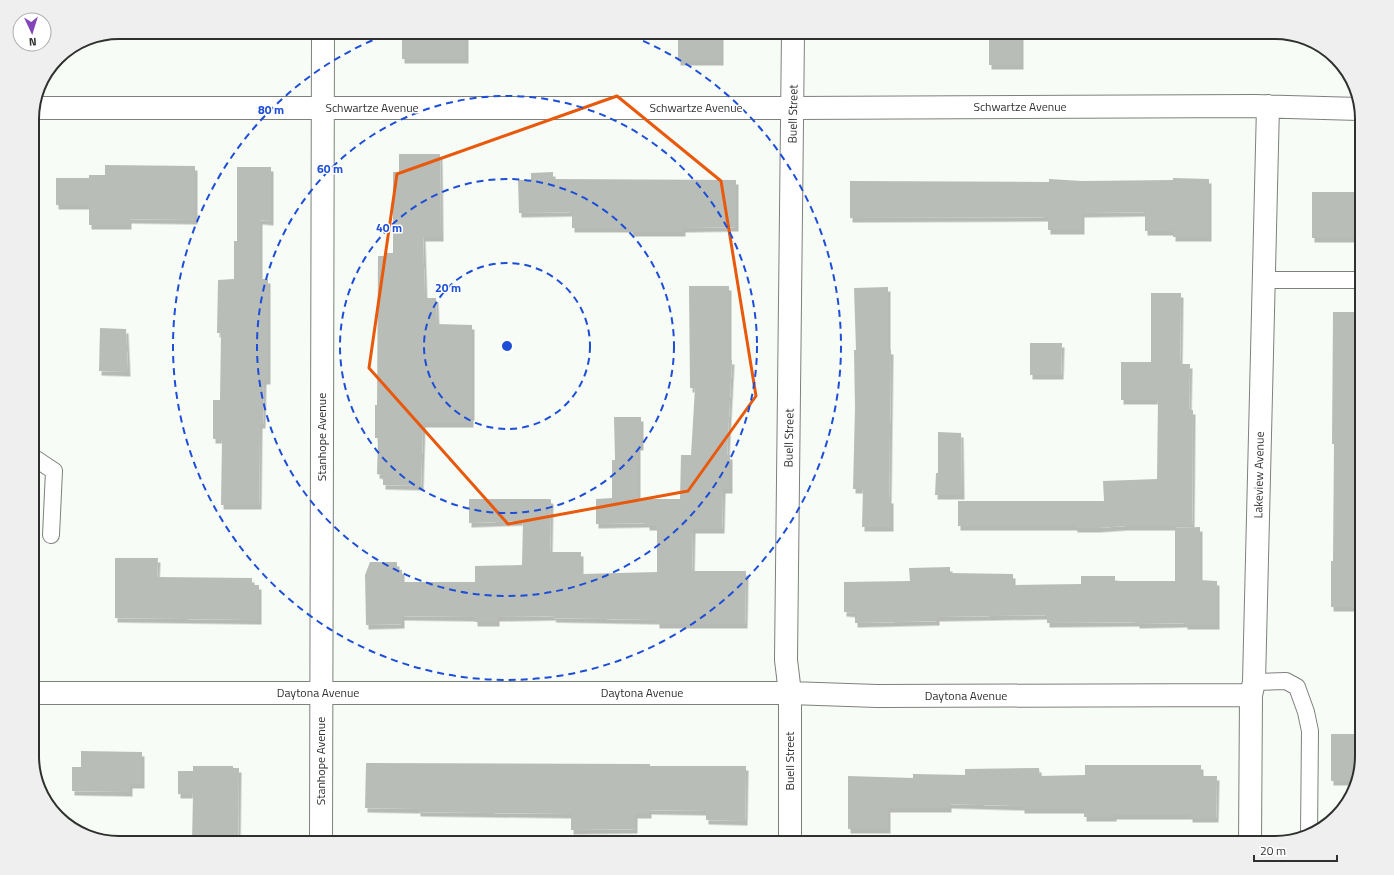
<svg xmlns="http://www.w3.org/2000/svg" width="1394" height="875" font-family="'Titillium Web',sans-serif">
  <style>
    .building { fill: #b9bdb7; filter: url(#shadow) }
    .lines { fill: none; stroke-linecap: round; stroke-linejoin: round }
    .lane-casing { stroke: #7d817c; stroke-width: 18 }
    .street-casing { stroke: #7d817c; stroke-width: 24 }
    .lane { stroke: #fff; stroke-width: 16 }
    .street { stroke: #fff; stroke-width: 22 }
    .marked { fill: none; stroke: #e8590c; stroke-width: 3; stroke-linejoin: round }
    .ring { fill: none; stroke: #1d4ed8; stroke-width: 2; stroke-dasharray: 7 5 }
    .labels { text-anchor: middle; stroke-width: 3; stroke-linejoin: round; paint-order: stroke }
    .street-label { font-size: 12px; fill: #2f312f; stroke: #fff }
    .rim { fill: none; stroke: #2f312f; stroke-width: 2 }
    .centre { fill: #1d4ed8; stroke: #fff; stroke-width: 2 }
    .ring-label { font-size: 12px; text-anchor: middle; font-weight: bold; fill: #1d4ed8; stroke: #fff; stroke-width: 3; stroke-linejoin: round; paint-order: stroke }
  </style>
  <defs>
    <filter id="shadow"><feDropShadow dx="2.5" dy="4.5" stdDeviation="0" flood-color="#0004"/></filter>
  </defs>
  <rect width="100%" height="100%" fill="#f8fcf6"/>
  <!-- building -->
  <path class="building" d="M 406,32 L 466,32 L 466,59 L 402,59 L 402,34 L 406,34 Z
    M 678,32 L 721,32 L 721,61 L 678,61 Z
    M 989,32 L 1021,32 L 1021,65 L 989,65 Z
    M 399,154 L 440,154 L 441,237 L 423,237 L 425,298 L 436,298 L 437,324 L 472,325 L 472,416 L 471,416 L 471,423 L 423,423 L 421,486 L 383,485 L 383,475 L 377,474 L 378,438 L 375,438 L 375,405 L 377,405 L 378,256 L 386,256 L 386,253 L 393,253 L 393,172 L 399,172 Z
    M 105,165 L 195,166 L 195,220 L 129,219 L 129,225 L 89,225 L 89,205 L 56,205 L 56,178 L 89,178 L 89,175 L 105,175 Z
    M 237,167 L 271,167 L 271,221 L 260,220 L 260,279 L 268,279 L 268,380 L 264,380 L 263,424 L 260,424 L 259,505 L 221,505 L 222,439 L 213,439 L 213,400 L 220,400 L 221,333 L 217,333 L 218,280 L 234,279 L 234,241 L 237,241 Z
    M 553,172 L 553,179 L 736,180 L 736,227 L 683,228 L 683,232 L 630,232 L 630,228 L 572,228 L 572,212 L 519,213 L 518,180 L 531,180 L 531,173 Z
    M 1173,178 L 1209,179 L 1209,237 L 1173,237 L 1173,231 L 1145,231 L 1145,212 L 1082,213 L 1082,230 L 1048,230 L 1048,217 L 850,218 L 850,181 L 1049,182 L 1049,179 L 1082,181 L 1173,180 Z
    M 1312,192 L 1362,192 L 1362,238 L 1312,238 Z
    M 689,286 L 729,286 L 729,360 L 732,360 L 727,455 L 730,455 L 730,489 L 723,489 L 722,529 L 693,529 L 692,571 L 746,571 L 745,624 L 657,624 L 657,620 L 553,618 L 554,616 L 497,617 L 497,622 L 475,622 L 475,617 L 402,616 L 402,624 L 366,625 L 365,575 L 370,562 L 397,562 L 397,569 L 402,570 L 402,582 L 475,582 L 475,566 L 522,565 L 523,521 L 469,523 L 469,499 L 550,499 L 551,500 L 550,552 L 581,552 L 581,574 L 657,572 L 657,526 L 647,526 L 647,523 L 596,524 L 596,499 L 612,498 L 612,460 L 615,460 L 614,417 L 641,417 L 641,446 L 638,446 L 638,499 L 680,499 L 681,455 L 691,455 L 695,388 L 690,388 Z
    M 888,287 L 888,350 L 891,350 L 889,499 L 891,499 L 891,527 L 862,527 L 863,489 L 853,489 L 855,408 L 854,350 L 856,350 L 854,288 Z
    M 1151,293 L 1181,293 L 1180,362 L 1182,362 L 1182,364 L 1190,364 L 1189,410 L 1193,410 L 1192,526 L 1125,526 L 1097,528 L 1075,528 L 1075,526 L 958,526 L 958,501 L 1104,501 L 1103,481 L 1157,479 L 1158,400 L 1121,400 L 1121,362 L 1151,362 Z
    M 1333,312 L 1362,312 L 1362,607 L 1331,607 L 1331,561 L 1333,561 L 1334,444 L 1332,444 Z
    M 100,328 L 126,329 L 128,372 L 99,371 Z
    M 1030,343 L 1062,343 L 1061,375 L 1030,375 Z
    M 938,432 L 961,433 L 962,495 L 935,495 L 936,473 L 938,473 Z
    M 1200,527 L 1200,580 L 1217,581 L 1217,625 L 1185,625 L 1185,623 L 1137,624 L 1137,622 L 1047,623 L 1047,615 L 937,617 L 937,621 L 855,623 L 855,613 L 844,612 L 844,582 L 910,581 L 909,568 L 950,567 L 950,573 L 1013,574 L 1013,585 L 1081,584 L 1081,576 L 1115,576 L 1115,581 L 1175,581 L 1175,528 Z
    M 115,558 L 158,558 L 157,577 L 252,578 L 252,585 L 259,585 L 259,620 L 115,618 Z
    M 1331,734 L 1362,734 L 1362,757 L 1355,781 L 1331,781 Z
    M 81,751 L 142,752 L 142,784 L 130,784 L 130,792 L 72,791 L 72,767 L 81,767 Z
    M 366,763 L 650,764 L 650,766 L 746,766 L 745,821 L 706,820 L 706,811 L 649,810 L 649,814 L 635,814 L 635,829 L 571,830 L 571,814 L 418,812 L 418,809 L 365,808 Z
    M 1085,765 L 1201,765 L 1201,776 L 1217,776 L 1216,818 L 1190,818 L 1190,815 L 1114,815 L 1114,817 L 1084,817 L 1084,809 L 1022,809 L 1022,806 L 949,804 L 949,808 L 888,808 L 888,829 L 848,829 L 848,776 L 913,778 L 913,774 L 965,775 L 965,769 L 1039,768 L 1040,776 L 1085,775 Z
    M 193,766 L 233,766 L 233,768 L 239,768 L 238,843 L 192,843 L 193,794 L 178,794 L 178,771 L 193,771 Z"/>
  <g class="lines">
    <defs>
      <path id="lane" d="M 1264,280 L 1362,280
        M 32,459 L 36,459 L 54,471 L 51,535
        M 1254,682 L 1286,681 L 1297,687 L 1306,712 L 1310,731 L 1309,834"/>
      <path id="street" d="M 33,108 L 793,108 L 1255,106 L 1359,109
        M 32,693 L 790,693 L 877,696 L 1251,695
        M 321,843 L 323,32
        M 790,843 L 790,693 L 786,660 L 793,32
        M 1250,843 L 1251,695 L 1254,682 L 1268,106"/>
    </defs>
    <!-- lane casing -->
    <use href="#lane" class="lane-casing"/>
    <!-- street casing -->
    <use href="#street" class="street-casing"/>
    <!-- lane -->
    <use href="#lane" class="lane"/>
    <!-- street -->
    <use href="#street" class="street"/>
  </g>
  <!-- marked area -->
  <path class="marked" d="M 617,96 L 721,181 L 756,396 L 688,491 L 508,524 L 369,368 L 397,174 Z"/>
  <!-- distance rings -->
  <g class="ring">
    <circle cx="507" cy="346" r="83"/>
    <circle cx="507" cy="346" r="167"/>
    <circle cx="507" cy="346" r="250"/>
    <path d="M621 32A334 334 0 1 1 393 32"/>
  </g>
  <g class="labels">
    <!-- street labels -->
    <g class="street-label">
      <text x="1020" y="111">Schwartze Avenue</text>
      <text x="372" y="112">Schwartze Avenue</text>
      <text x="696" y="112">Schwartze Avenue</text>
      <text transform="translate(793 114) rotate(-89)" y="4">Buell Street</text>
      <text transform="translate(322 437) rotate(-90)" y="4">Stanhope Avenue</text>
      <text transform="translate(789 438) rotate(-89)" y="4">Buell Street</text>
      <text transform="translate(1259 475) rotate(-89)" y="4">Lakeview Avenue</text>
      <text x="318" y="697">Daytona Avenue</text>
      <text x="642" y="697">Daytona Avenue</text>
      <text x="966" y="700">Daytona Avenue</text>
      <text transform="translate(321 761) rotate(-90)" y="4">Stanhope Avenue</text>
      <text transform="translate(790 761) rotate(-90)" y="4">Buell Street</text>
    </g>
  </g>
  <!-- crop -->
  <path d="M0 0H1394V875H0ZM119 39H1275A80 80 0 0 1 1355 119V756A80 80 0 0 1 1275 836H119A80 80 0 0 1 39 756V119A80 80 0 0 1 119 39Z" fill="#eeefee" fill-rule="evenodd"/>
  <path class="rim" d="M119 39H1275A80 80 0 0 1 1355 119V756A80 80 0 0 1 1275 836H119A80 80 0 0 1 39 756V119A80 80 0 0 1 119 39Z"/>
  <circle cx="507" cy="346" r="6" class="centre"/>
  <g class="ring-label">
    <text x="271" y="114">80 m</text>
    <text x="330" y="173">60 m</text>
    <text x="389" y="232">40 m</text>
    <text x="448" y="292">20 m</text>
  </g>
  <!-- north arrow -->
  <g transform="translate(32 32) rotate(176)"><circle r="19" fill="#ffffff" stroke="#acadac"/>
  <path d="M0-3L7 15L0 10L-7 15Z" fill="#8244b9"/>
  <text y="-6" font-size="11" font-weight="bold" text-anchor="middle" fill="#2f312f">N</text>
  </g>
  <!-- scale -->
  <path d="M1254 855v6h83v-6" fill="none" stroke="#2f312f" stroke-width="2"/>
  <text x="1260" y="855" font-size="12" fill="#2f312f" stroke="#ffffff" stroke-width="3" paint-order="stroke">20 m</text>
</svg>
